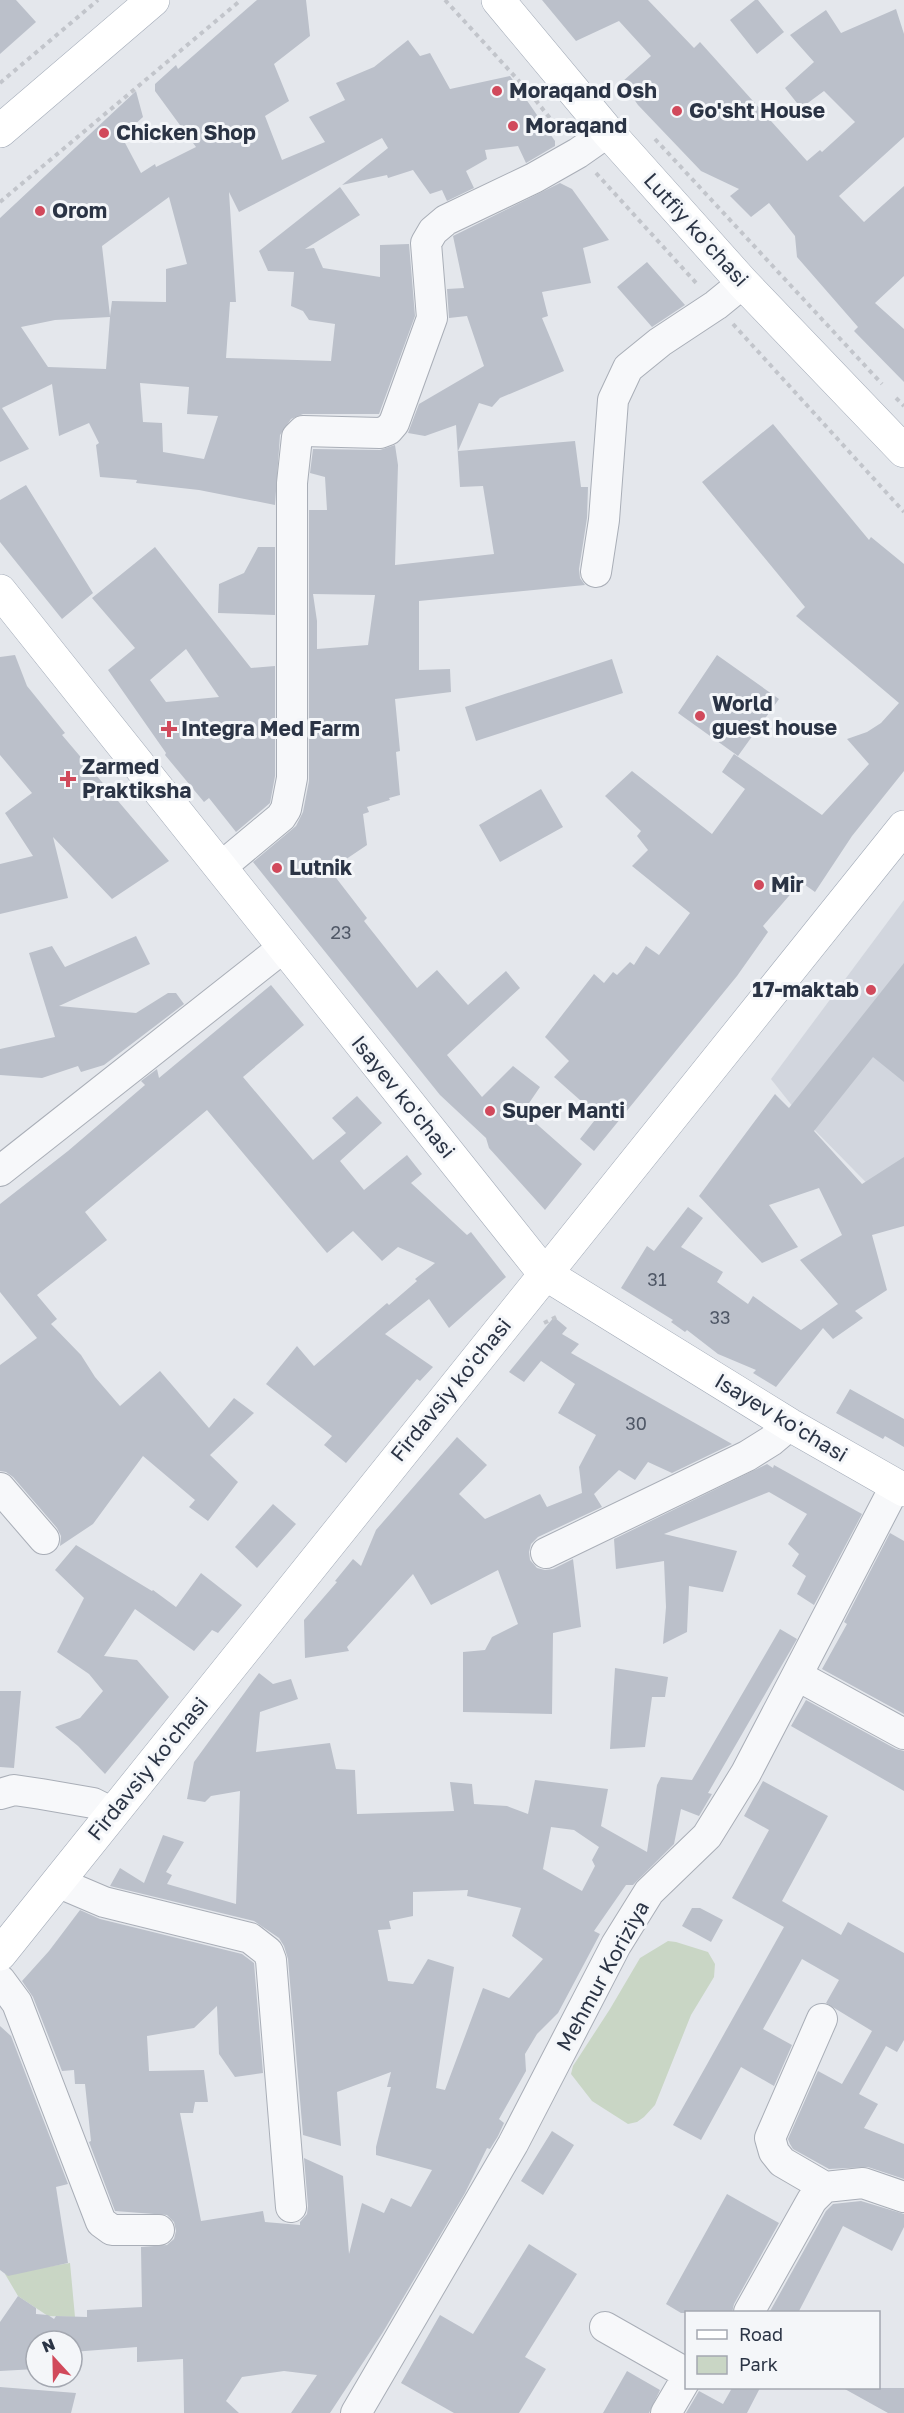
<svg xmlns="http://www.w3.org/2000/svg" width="904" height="2413" font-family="'Golos Text',sans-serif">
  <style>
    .built { fill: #d2d6de }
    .green { fill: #c9d6c5 }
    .building { fill: #bbc0ca; fill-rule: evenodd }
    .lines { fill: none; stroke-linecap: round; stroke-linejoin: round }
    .minor-casing { stroke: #a9aeb7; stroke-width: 32 }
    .major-casing { stroke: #a3abb8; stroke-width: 34 }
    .path { stroke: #c2c5cb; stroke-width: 4; stroke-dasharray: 4.5 4.5; stroke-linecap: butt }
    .minor { stroke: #f7f8fa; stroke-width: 30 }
    .major { stroke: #fff; stroke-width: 33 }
    .poi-dot { fill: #d1495b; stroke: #f4f6f9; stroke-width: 2 }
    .labels { text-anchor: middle; stroke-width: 6; stroke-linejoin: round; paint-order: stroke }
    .number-label { font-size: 18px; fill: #4f5766 }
    .poi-label { font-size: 21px; font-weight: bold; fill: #2b3445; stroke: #f4f6f9; text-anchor: start }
    .street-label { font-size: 21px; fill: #2b3445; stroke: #f4f6f9 }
  </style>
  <rect width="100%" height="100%" fill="#e4e7ec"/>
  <!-- built -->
  <path class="built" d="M 904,900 L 904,1221 L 797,1112 L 771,1079 Z"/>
  <!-- green -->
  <path class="green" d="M 668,1941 L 676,1942 L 708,1952 L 715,1964 L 714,1977 L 691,2015 L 655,2105 L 644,2117 L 637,2122 L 628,2124 L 592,2101 L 571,2074 L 573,2066 L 610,2009 L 640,1958 Z
    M 70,2263 L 75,2317 L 48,2316 L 18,2296 L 5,2274 Z"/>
  <!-- building -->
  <path class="building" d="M 0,0 L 16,0 L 36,22 L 0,54 Z
    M 257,0 L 306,0 L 310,36 L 274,64 L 289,101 L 265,116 L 282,160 L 325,142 L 309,117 L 345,100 L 336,83 L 374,67 L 408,40 L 420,56 L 430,53 L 450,89 L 510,76 L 555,141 L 555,146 L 526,163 L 518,146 L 485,150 L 487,159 L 466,171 L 474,188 L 447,201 L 442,190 L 430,194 L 413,170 L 388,178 L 387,175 L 342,185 L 388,148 L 382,138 L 239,212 L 229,192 L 236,302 L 230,302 L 226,358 L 331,361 L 335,324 L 309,320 L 303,311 L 291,306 L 294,272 L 268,271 L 259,251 L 340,187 L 360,215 L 305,249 L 314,248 L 323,268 L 380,277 L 380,245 L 409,244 L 415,316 L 379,414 L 303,414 L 291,419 L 280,435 L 275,505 L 199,490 L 136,483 L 137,480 L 100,477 L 96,445 L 99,443 L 89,423 L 59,436 L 52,384 L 2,408 L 29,449 L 0,462 L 0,218 L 136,91 L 143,117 L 132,127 L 124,141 L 141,173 L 155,164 L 156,167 L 196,147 L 155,91 L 155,84 L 176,65 L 178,69 ZM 169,197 L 187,264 L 166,269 L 166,302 L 112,301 L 110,316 L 102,246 ZM 110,317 L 106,369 L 48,367 L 21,327 L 55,320 ZM 140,383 L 189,387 L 187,414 L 218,416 L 204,459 L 163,452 L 162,423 L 143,422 Z
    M 542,0 L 648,0 L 694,48 L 700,42 L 807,161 L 820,150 L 822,152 L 855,122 L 824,91 L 801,108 L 785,88 L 814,62 L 790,35 L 826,10 L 841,33 L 896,9 L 904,34 L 904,137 L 839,196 L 864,222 L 904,186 L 904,276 L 875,303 L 904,329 L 904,382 L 854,331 L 858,327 L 797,257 L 795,236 L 769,203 L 751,217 L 730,196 L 739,189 L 701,171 L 638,105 L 622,82 L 651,56 L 619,21 L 576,41 Z
    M 755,0 L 758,0 L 784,32 L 757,54 L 730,20 Z
    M 560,183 L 572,189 L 609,240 L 583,248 L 591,283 L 542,292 L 548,316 L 542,318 L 564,371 L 500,398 L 492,407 L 479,403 L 458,451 L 575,441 L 581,487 L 588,487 L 587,518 L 579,569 L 580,578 L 585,585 L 419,601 L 419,670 L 450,669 L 451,692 L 395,699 L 400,751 L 396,752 L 400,795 L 389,798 L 390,800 L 367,807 L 369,812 L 363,814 L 367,845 L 330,870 L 367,918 L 364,921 L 417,988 L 437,970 L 468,1005 L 506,971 L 520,988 L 447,1055 L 482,1097 L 513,1066 L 540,1087 L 523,1112 L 582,1164 L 545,1210 L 489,1148 L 486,1138 L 440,1095 L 253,862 L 296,826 L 303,812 L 309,781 L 309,510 L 327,510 L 325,477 L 310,473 L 313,449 L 380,450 L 395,445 L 398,465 L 395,565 L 494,554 L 483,486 L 460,487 L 456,425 L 425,436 L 408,433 L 419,404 L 484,366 L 467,316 L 449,318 L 447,289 L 464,288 L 453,236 ZM 313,594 L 375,595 L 368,645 L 317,649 L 317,621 Z
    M 647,262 L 685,305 L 652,327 L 617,287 Z
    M 773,424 L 869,540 L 871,537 L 904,564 L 904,771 L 852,836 L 815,892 L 801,882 L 763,926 L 768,932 L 737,976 L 594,1151 L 580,1139 L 598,1116 L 554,1077 L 569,1061 L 545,1037 L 594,974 L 604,983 L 613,972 L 617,975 L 630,962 L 634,965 L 646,946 L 659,955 L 690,913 L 632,866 L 648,850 L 637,836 L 641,831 L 605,796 L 632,771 L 712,834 L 745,789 L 722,772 L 734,754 L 822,815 L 869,764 L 847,739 L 867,732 L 881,723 L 899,703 L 796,616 L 805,607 L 702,482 Z
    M 26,485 L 93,593 L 62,619 L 0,542 L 0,500 Z
    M 155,547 L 251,668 L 275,666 L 275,776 L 270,803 L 236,832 L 209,798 L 204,802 L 165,755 L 166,753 L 108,670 L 135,648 L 92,598 ZM 186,649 L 219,697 L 166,702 L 150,680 Z
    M 258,547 L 275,547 L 275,615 L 218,613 L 219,584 L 244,573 Z
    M 15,655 L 27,686 L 65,733 L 62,735 L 169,861 L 112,899 L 53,837 L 68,898 L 0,914 L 0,864 L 33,856 L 5,813 L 32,793 L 0,755 L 0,657 Z
    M 717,655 L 779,699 L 738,756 L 678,713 Z
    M 612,659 L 623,693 L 476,741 L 465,707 Z
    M 541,789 L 563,827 L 500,862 L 479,825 Z
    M 136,936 L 150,964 L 59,1006 L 136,1013 L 168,993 L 176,993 L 184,1004 L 104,1065 L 81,1072 L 78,1066 L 42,1078 L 0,1075 L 0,1049 L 55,1037 L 29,953 L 52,946 L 65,967 Z
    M 904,963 L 904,1082 L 873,1057 L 814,1131 L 862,1184 L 904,1157 L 904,1226 L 872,1235 L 887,1290 L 855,1311 L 863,1318 L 833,1339 L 823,1328 L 776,1387 L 753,1373 L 756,1370 L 718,1354 L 687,1330 L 685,1332 L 671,1322 L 673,1320 L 621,1288 L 647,1246 L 654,1251 L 688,1207 L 703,1218 L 681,1247 L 723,1272 L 717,1282 L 748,1304 L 753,1296 L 801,1330 L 838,1304 L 800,1260 L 842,1235 L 819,1188 L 769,1205 L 798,1247 L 762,1263 L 699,1196 L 775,1094 L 789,1108 Z
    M 271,985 L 304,1025 L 243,1077 L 313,1160 L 346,1133 L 332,1118 L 357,1096 L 382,1123 L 340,1161 L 364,1190 L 407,1155 L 422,1174 L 411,1183 L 467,1235 L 471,1232 L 506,1277 L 449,1328 L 429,1299 L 385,1334 L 433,1367 L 420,1381 L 417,1379 L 346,1463 L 324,1445 L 332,1436 L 266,1384 L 297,1346 L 314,1366 L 387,1303 L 389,1305 L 417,1281 L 415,1279 L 435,1263 L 398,1247 L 382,1261 L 353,1231 L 327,1253 L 207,1110 L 85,1212 L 107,1240 L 37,1295 L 57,1319 L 51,1324 L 81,1355 L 95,1377 L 120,1406 L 160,1371 L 209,1428 L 234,1398 L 254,1413 L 210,1455 L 238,1482 L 208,1521 L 189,1507 L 195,1500 L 143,1456 L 93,1524 L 60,1546 L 61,1536 L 57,1528 L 13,1477 L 6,1472 L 0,1471 L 0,1365 L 37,1338 L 0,1292 L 0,1204 L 68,1151 L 145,1085 L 141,1081 L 157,1069 L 159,1078 Z
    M 554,1317 L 567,1328 L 562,1334 L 579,1344 L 571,1353 L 732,1444 L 672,1473 L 648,1462 L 635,1480 L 619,1470 L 594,1494 L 602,1507 L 538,1537 L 531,1544 L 529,1552 L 530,1560 L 537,1568 L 545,1570 L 553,1569 L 573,1559 L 581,1627 L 553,1633 L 552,1714 L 463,1712 L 463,1652 L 485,1650 L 492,1637 L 518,1624 L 498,1570 L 431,1605 L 413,1574 L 347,1647 L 349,1651 L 305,1658 L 304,1620 L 337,1582 L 335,1581 L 353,1559 L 361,1566 L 376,1530 L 457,1437 L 487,1465 L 459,1494 L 485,1519 L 540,1494 L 547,1507 L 582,1493 L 579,1467 L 596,1435 L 558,1413 L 575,1384 L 541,1361 L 524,1382 L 509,1372 Z
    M 850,1389 L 904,1419 L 904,1447 L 885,1436 L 883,1439 L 836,1413 Z
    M 767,1464 L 773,1468 L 774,1465 L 862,1514 L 814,1605 L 797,1594 L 806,1576 L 792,1566 L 799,1554 L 788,1544 L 807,1514 L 769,1492 L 664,1534 L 737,1551 L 723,1592 L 689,1586 L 687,1632 L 663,1644 L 666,1607 L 664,1561 L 616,1569 L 614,1539 Z
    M 273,1504 L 296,1524 L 257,1568 L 235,1547 Z
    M 890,1533 L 904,1541 L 904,1714 L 822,1669 L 847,1624 L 844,1622 Z
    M 76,1545 L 152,1591 L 153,1590 L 176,1607 L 201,1573 L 242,1605 L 218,1633 L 212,1630 L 194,1651 L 135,1609 L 104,1656 L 137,1660 L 169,1697 L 105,1774 L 78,1746 L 55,1727 L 80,1718 L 103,1691 L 89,1674 L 57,1652 L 84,1598 L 55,1570 Z
    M 780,1629 L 797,1639 L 708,1793 L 712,1794 L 699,1816 L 681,1809 L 674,1844 L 633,1885 L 626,1885 L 594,1931 L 600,1934 L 558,2013 L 537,2034 L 525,2054 L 526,2071 L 499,2119 L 504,2123 L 498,2136 L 490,2149 L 487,2148 L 465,2193 L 383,2332 L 330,2413 L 291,2413 L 317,2375 L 284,2371 L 242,2377 L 226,2401 L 239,2413 L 184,2413 L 183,2359 L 137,2362 L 137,2347 L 72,2352 L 72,2341 L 36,2341 L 36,2369 L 0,2371 L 0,2322 L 18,2296 L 36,2308 L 36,2314 L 48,2315 L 54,2319 L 56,2316 L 87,2317 L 87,2310 L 142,2307 L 141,2247 L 167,2245 L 174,2239 L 176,2231 L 174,2222 L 167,2215 L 115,2211 L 89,2142 L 91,2141 L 85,2084 L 75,2084 L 74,2070 L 62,2071 L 33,1997 L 22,1981 L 49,1951 L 80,1910 L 100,1919 L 242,1954 L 254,1963 L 263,2073 L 235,2077 L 219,2054 L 217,2006 L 194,2028 L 147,2036 L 149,2071 L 204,2070 L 208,2102 L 195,2102 L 193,2113 L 180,2113 L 201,2221 L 263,2211 L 265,2222 L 300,2225 L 300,2222 L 307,2214 L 308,2206 L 304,2158 L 343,2176 L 349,2254 L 362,2203 L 384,2213 L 391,2198 L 411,2207 L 432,2170 L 376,2155 L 376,2147 L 391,2087 L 387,2087 L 391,2072 L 337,2092 L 341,2146 L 303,2135 L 288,1959 L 284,1946 L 279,1938 L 254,1921 L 110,1886 L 120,1868 L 144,1883 L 163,1835 L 184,1842 L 166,1872 L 172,1875 L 167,1884 L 236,1904 L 240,1791 L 211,1796 L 205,1802 L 187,1799 L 194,1762 L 259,1673 L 273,1684 L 291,1679 L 298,1699 L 260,1712 L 256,1752 L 330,1743 L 336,1769 L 355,1770 L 357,1814 L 454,1811 L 450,1782 L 472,1784 L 474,1804 L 507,1806 L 528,1814 L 535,1780 L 608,1789 L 601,1826 L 647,1852 L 657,1785 L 661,1777 L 692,1780 ZM 551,1827 L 574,1830 L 599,1847 L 592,1860 L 595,1866 L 582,1891 L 543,1869 ZM 468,1890 L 467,1896 L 521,1908 L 512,1936 L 543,1959 L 509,1998 L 483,1988 L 445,2090 L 436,2088 L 454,1967 L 428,1959 L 413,1984 L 388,1981 L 378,1930 L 391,1929 L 389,1921 L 413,1916 L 413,1892 Z
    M 615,1668 L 668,1677 L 665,1697 L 652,1697 L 645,1747 L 610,1749 Z
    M 0,1691 L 21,1691 L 14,1768 L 0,1767 Z
    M 806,1700 L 896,1749 L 904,1751 L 904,1791 L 791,1726 Z
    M 763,1781 L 828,1816 L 782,1901 L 841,1935 L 848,1922 L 904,1953 L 904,2040 L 897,2052 L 886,2046 L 859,2094 L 878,2104 L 864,2128 L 904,2144 L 904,2179 L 868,2167 L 829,2169 L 793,2149 L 790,2144 L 788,2139 L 818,2071 L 842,2084 L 872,2031 L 826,2003 L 839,1980 L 802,1959 L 763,2029 L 792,2045 L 774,2086 L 741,2067 L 701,2140 L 673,2125 L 784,1927 L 732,1898 L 769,1830 L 744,1816 Z
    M 692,1908 L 700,1908 L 723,1920 L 711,1942 L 682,1926 Z
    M 0,2026 L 11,2036 L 68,2184 L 56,2187 L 68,2263 L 8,2276 L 0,2270 Z
    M 552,2131 L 574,2145 L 543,2195 L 521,2181 Z
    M 727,2194 L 779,2223 L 734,2304 L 732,2313 L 681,2313 L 666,2304 Z
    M 861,2201 L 904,2214 L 904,2227 L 892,2251 L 843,2226 L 798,2313 L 769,2313 L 826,2211 L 833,2204 Z
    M 529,2244 L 577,2274 L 525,2357 L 546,2369 L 519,2413 L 454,2413 L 401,2383 L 440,2315 L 473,2334 Z
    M 627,2371 L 660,2390 L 649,2413 L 603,2413 Z
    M 0,2387 L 76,2393 L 71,2413 L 0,2413 Z
    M 732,2388 L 760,2388 L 747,2413 L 686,2413 L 699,2391 L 723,2404 Z
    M 843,2388 L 904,2388 L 904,2413 L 888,2413 Z"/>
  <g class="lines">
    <defs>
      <path id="minor" d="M 596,572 L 604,520 L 613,400 L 628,368 L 660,342 L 716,305 L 743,283
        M 221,867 L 281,817 L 286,809 L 292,778 L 292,483 L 297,437 L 303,431 L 380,433 L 388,430 L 394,423 L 432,318 L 426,243 L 433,231 L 446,220 L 534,178 L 578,153 L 608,132
        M 0,1171 L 284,947
        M 0,1488 L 44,1539
        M 546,1553 L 747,1456 L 771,1441 L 790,1425
        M 798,1676 L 904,1734
        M 0,1794 L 14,1790 L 41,1794 L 93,1803 L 113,1813
        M 57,1882 L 104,1902 L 250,1938 L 268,1952 L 271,1960 L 291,2207
        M 0,1980 L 17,2003 L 101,2222 L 112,2230 L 159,2230
        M 822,2019 L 770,2138 L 774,2152 L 782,2162 L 825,2187
        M 749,2312 L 812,2200 L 825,2187 L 863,2183 L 904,2197
        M 605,2327 L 686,2373
        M 356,2413 L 513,2144 L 616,1945 L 649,1892 L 707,1836 L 746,1773 L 896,1485
        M 666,2413 L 686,2379"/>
      <path id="major" d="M 498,0 L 608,132 L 743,283 L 904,451
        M 0,131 L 153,0
        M 0,591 L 544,1273 L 790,1425 L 904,1490
        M 0,1954 L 904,827"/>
    </defs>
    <!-- minor casing -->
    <use href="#minor" class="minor-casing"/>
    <!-- major casing -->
    <use href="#major" class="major-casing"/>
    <!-- path -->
    <path class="path" d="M 445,0 L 529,92 L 562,133
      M 0,83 L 98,0
      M 655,139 L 882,384
      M 596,173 L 698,285
      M 0,202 L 241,0
      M 733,324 L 904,512
      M 896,398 L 904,406
      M 811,987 L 826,998
      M 544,1323 L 558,1316"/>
    <!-- minor -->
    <use href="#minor" class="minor"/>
    <!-- major -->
    <use href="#major" class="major"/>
  </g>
  <!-- markers -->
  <g class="poi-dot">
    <circle cx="497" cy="91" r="6"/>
    <circle cx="677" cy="111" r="6"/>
    <circle cx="513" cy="126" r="6"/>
    <circle cx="104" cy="133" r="6"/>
    <circle cx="40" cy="211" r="6"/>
    <circle cx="700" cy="716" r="6"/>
    <path d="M166 720h6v6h6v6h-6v6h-6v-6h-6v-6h6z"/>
    <path d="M65 770h6v6h6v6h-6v6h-6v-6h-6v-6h6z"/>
    <circle cx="277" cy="868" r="6"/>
    <circle cx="759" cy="885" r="6"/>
    <circle cx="871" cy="990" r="6"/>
    <circle cx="490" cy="1111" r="6"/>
  </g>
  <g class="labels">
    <!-- number labels -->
    <g class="number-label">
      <text x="341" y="939">23</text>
      <text x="657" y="1286">31</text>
      <text x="720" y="1324">33</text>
      <text x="636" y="1430">30</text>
    </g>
    <!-- poi labels -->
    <g class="poi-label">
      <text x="509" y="98">Moraqand Osh</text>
      <text x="689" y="118">Go'sht House</text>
      <text x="525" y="133">Moraqand</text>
      <text x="116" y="140">Chicken Shop</text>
      <text x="52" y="218">Orom</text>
      <text x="712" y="711">World<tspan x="712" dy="24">guest house</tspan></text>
      <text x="181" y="736">Integra Med Farm</text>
      <text x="82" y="774">Zarmed<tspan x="82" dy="24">Praktiksha</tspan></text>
      <text x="289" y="875">Lutnik</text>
      <text x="771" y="892">Mir</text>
      <text x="859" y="997" text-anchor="end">17-maktab</text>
      <text x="502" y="1118">Super Manti</text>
    </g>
    <!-- street labels -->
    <g class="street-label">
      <text transform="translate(696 230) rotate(48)" y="7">Lutfiy ko'chasi</text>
      <text transform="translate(403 1097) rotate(51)" y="7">Isayev ko'chasi</text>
      <text transform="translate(451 1390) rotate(-51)" y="7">Firdavsiy ko'chasi</text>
      <text transform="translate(781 1418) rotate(31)" y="7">Isayev ko'chasi</text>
      <text transform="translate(148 1769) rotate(-51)" y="7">Firdavsiy ko'chasi</text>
      <text transform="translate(603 1976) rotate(-61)" y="7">Mehmur Koriziya</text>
    </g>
  </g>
  <!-- legend -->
  <rect x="685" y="2311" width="195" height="78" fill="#f4f6f9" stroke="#a4a8b1" stroke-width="1.5"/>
  <rect x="697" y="2330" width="30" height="9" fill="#ffffff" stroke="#a4a8b1" stroke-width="1.5"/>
  <text x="739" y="2341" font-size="18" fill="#2b3445">Road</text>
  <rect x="697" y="2356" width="30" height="18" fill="#c9d6c5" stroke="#a4a8b1" stroke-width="1.5"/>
  <text x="739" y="2371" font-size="18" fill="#2b3445">Park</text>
  <!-- north arrow -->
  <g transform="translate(54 2359) rotate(338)"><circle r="28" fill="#f4f6f9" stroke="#a4a8b1" stroke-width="1.5"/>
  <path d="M0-4.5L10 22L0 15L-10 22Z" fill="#d1495b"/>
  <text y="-9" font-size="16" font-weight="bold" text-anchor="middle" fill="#2b3445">N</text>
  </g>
</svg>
